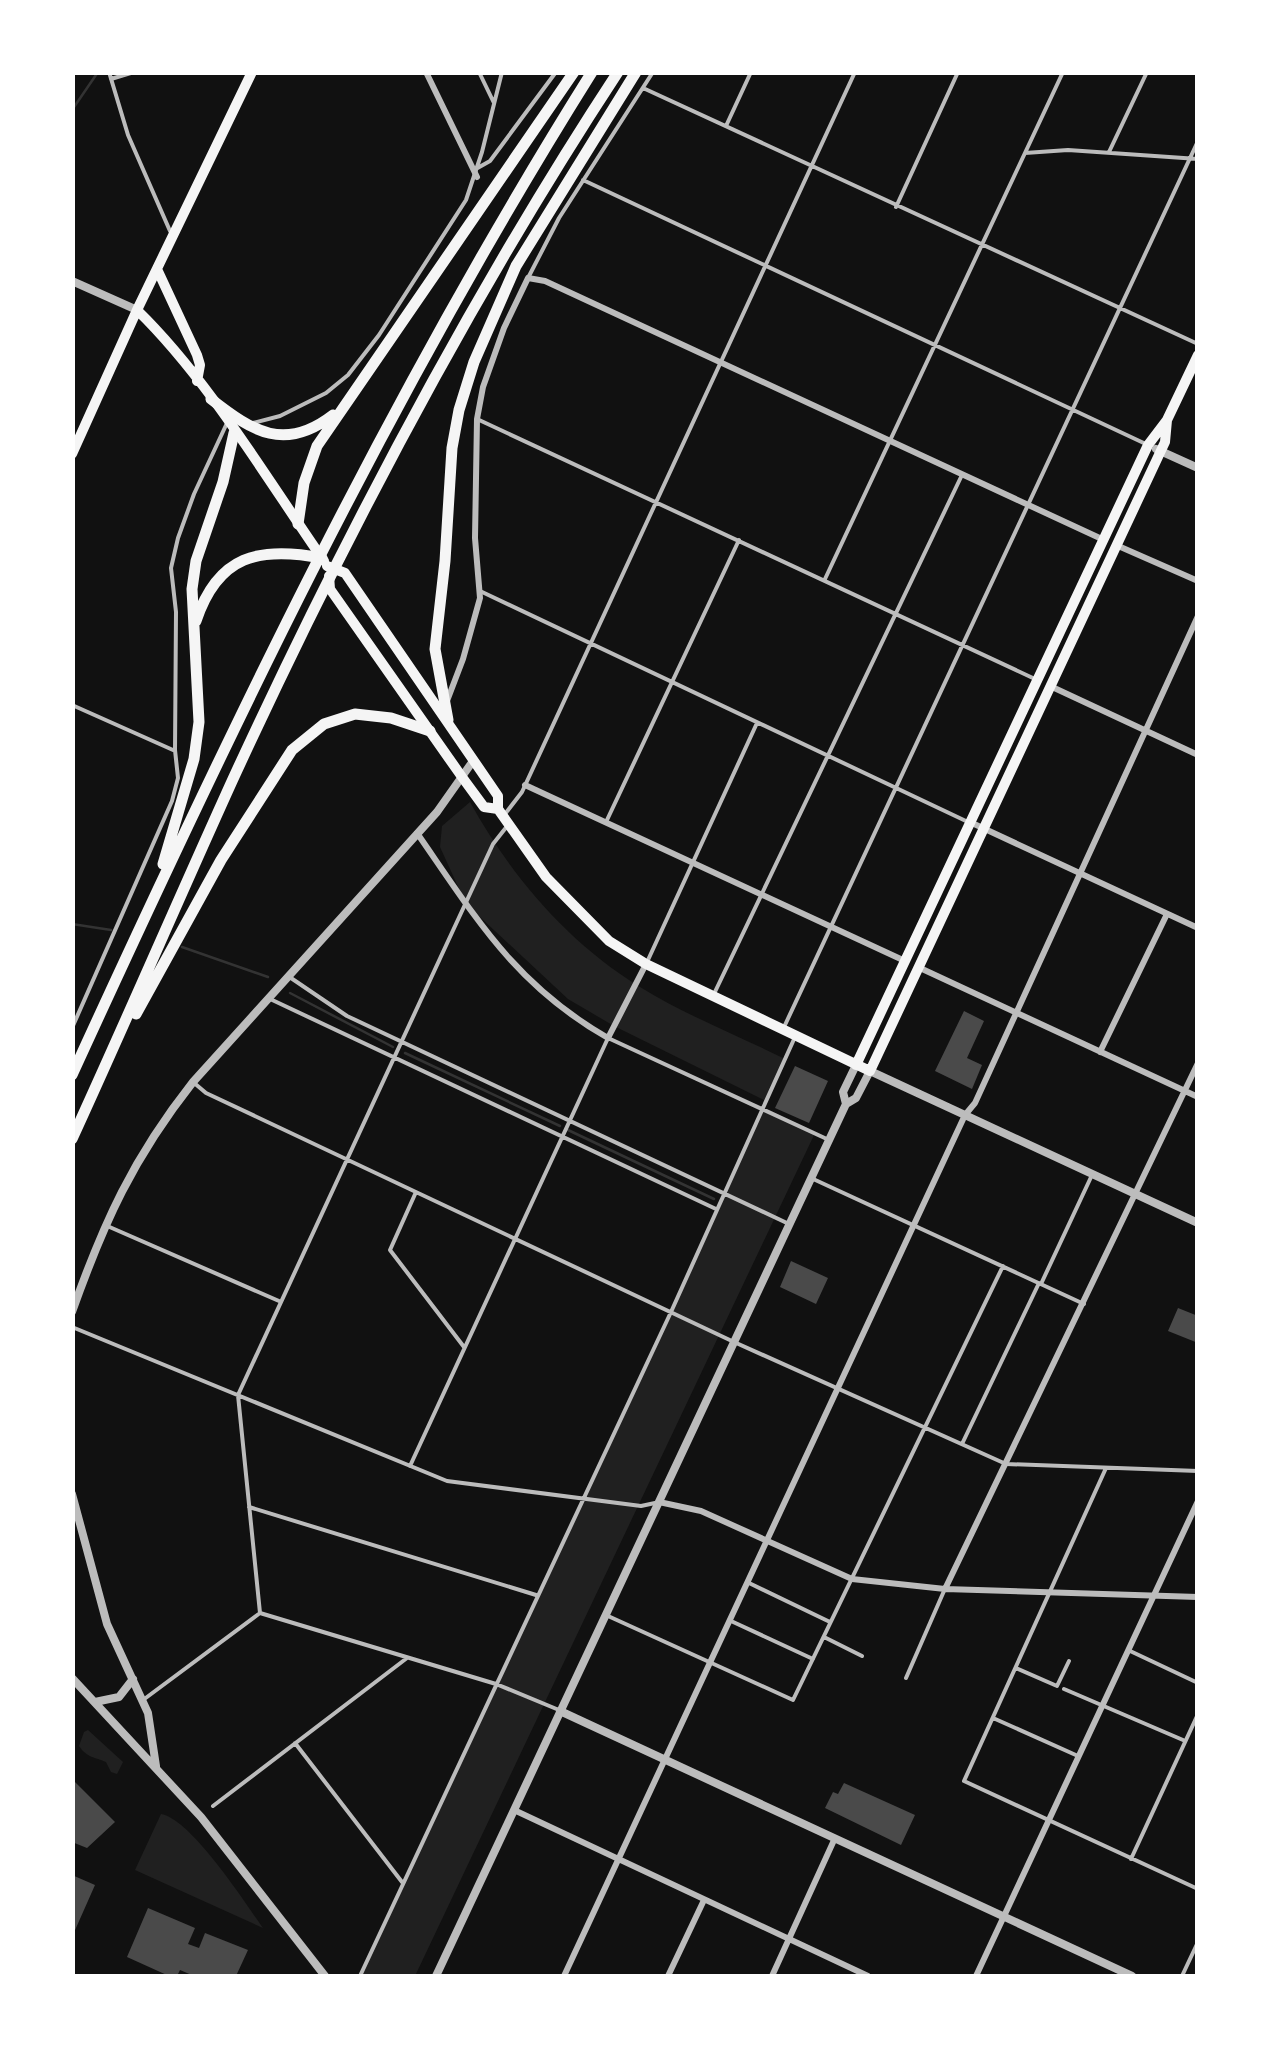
<svg xmlns="http://www.w3.org/2000/svg" width="1270" height="2049" font-family="Manrope,sans-serif">
  <style>
    .green { fill: #202020 }
    .lines { fill: none; stroke-linecap: round; stroke-linejoin: round }
    .stream { stroke: #333; stroke-width: 2.5 }
    .building { fill: #4a4a4a }
    .service { stroke: #bcbcbc; stroke-width: 4 }
    .minor { stroke: #bcbcbc; stroke-width: 6 }
    .tertiary { stroke: #bcbcbc; stroke-width: 8 }
    .primary { stroke: #f5f5f5; stroke-width: 10 }
    .motorway { stroke: #f5f5f5; stroke-width: 11 }
  </style>
  <rect width="100%" height="100%" fill="#111"/>
  <!-- green -->
  <path class="green" d="M 470,802 C 511,876 567,942 640,987 C 685,1015 737,1035 785,1059 L 766,1101 L 614,1026 L 568,999 L 466,904 L 440,847 L 442,826 Z
    M 763,1109 L 815,1133 L 415,1976 L 359,1976 L 671,1312 Z
    M 88,1730 L 123,1762 L 117,1774 L 111,1772 L 106,1762 C 95,1757 87,1758 79,1746 L 84,1732 Z
    M 161,1814 C 191,1819 244,1901 263,1928 L 135,1870 Z"/>
  <g class="lines">
    <!-- stream -->
    <path class="stream" d="M 72,110 L 98,72
      M 72,924 L 111,930
      M 182,947 L 268,977
      M 290,993 L 393,1047
      M 405,1053 L 560,1126
      M 568,1130 L 714,1199"/>
  </g>
  <!-- building -->
  <path class="building" d="M 964,1011 L 984,1021 L 967,1058 L 982,1065 L 972,1089 L 935,1071 Z
    M 795,1066 L 828,1081 L 809,1123 L 775,1108 Z
    M 791,1261 L 828,1278 L 816,1304 L 780,1287 Z
    M 1178,1308 L 1198,1316 L 1198,1343 L 1168,1331 Z
    M 72,1779 L 115,1822 L 87,1848 L 72,1842 Z
    M 844,1783 L 915,1815 L 901,1845 L 825,1808 L 833,1792 L 838,1794 Z
    M 72,1875 L 95,1885 L 72,1937 Z
    M 148,1908 L 195,1928 L 188,1944 L 199,1948 L 205,1933 L 248,1950 L 236,1976 L 194,1976 L 180,1970 L 177,1976 L 169,1976 L 127,1957 Z"/>
  <g class="lines">
    <!-- service -->
    <path class="service" d="M 109,72 L 128,135 L 170,231
      M 479,72 L 494,103
      M 111,79 L 134,72
      M 643,88 L 1198,344
      M 726,126 L 751,72
      M 1109,152 L 1147,72
      M 1025,153 L 1068,150 L 1198,159
      M 474,170 L 490,161 L 556,72
      M 583,180 L 1148,445
      M 896,207 L 958,72
      M 528,278 L 559,218 L 653,72
      M 477,419 L 1035,679
      M 253,423 L 280,416 L 326,393 L 348,375 L 379,335 L 466,200 L 482,152 L 502,72
      M 825,579 L 1063,72
      M 480,591 L 968,822
      M 72,705 L 173,750
      M 505,814 L 522,792 L 855,72
      M 607,820 L 739,540
      M 648,960 L 757,723
      M 288,976 L 347,1016 L 789,1224
      M 713,996 L 961,477
      M 268,998 L 716,1209
      M 785,1025 L 1198,141
      M 72,1028 L 172,801 L 178,778 L 175,750 L 176,612 L 171,568 L 178,538 L 194,494 L 227,423
      M 193,1082 L 206,1093 L 734,1342 L 1006,1464 L 1198,1471
      M 811,1178 L 1084,1304
      M 416,1192 L 390,1250 L 464,1347
      M 105,1225 L 279,1301
      M 1041,1284 L 1092,1175
      M 72,1327 L 447,1481 L 641,1506 L 655,1503
      M 962,1444 L 1039,1283
      M 410,1466 L 608,1038 L 829,1140
      M 1106,1468 L 964,1781 L 1198,1889
      M 249,1507 L 536,1595
      M 749,1583 L 830,1622
      M 260,1613 L 238,1395 L 493,844 L 508,825
      M 260,1613 L 496,1684 L 559,1710
      M 608,1616 L 793,1700 L 1003,1266
      M 731,1621 L 813,1659
      M 824,1637 L 862,1656
      M 1128,1650 L 1198,1683
      M 1016,1668 L 1057,1686 L 1069,1661
      M 906,1678 L 944,1591
      M 1064,1689 L 1183,1740
      M 143,1700 L 260,1613
      M 993,1718 L 1078,1756
      M 295,1743 L 402,1882
      M 213,1806 L 407,1658
      M 1131,1859 L 1198,1714
      M 360,1976 L 671,1312 L 795,1037
      M 1182,1976 L 1198,1942"/>
    <!-- minor -->
    <path class="minor" d="M 426,72 L 477,177
      M 528,278 L 545,281 L 1104,540
      M 1116,545 L 1198,581
      M 1050,686 L 1198,755
      M 447,701 L 463,659 L 480,598 L 475,538 L 477,419 L 483,387 L 504,328 L 528,278
      M 525,785 L 905,961
      M 972,823 L 1198,928
      M 417,833 C 476,918 515,985 608,1038 L 646,964
      M 920,968 L 1198,1097
      M 1100,1052 L 1167,914
      M 659,1502 L 701,1511 L 852,1579 L 945,1589 L 1198,1597
      M 945,1589 L 1198,1063
      M 514,1810 L 868,1976
      M 564,1976 L 965,1115 L 975,1103 L 1198,616
      M 668,1976 L 704,1900
      M 772,1976 L 835,1838
      M 976,1976 L 1198,1501"/>
    <!-- tertiary -->
    <path class="tertiary" d="M 72,281 L 137,310
      M 1156,449 L 1198,468
      M 846,1104 L 843,1092 L 856,1065
      M 72,1312 C 104,1222 133,1158 193,1082 L 437,812 L 473,761
      M 72,1494 L 107,1624 L 148,1713 L 156,1766
      M 72,1678 L 201,1817 L 325,1976
      M 95,1702 L 119,1697 L 133,1679
      M 560,1711 L 1132,1976
      M 436,1976 L 846,1104 L 856,1098 L 870,1071 L 1198,1223"/>
    <!-- primary -->
    <path class="primary" d="M 157,269 L 197,355 L 200,365 L 197,381
      M 137,310 C 208,379 267,479 324,561
      M 72,454 L 137,310 L 252,72
      M 327,566 L 345,573 L 498,796 L 498,809 L 546,877 L 609,941 L 646,964 L 870,1071 L 1165,442 L 1167,420
      M 329,576 L 330,589 L 462,777 L 484,807 L 498,809
      M 856,1065 L 1148,445 L 1167,420 L 1198,355"/>
    <!-- motorway -->
    <path class="motorway" d="M 211,399 C 253,432 285,452 333,415
      M 298,524 L 304,483 L 317,446 L 574,72
      M 196,621 C 218,555 259,546 322,558
      M 448,720 L 435,649 L 445,561 L 452,448 L 459,410 L 474,362 L 516,266 L 636,72
      M 163,864 L 194,759 L 199,722 L 192,589 L 196,561 L 223,482 L 234,433
      M 136,1014 L 221,860 L 292,750 L 324,724 L 355,714 L 391,718 L 430,731
      M 72,1075 C 229,732 391,392 592,72
      M 72,1139 C 127,1019 179,898 233,779 C 345,536 471,296 618,72"/>
  </g>
  <!-- border -->
  <rect width="1270" height="2049" fill="none" stroke="#ffffff" stroke-width="150"/>
</svg>
